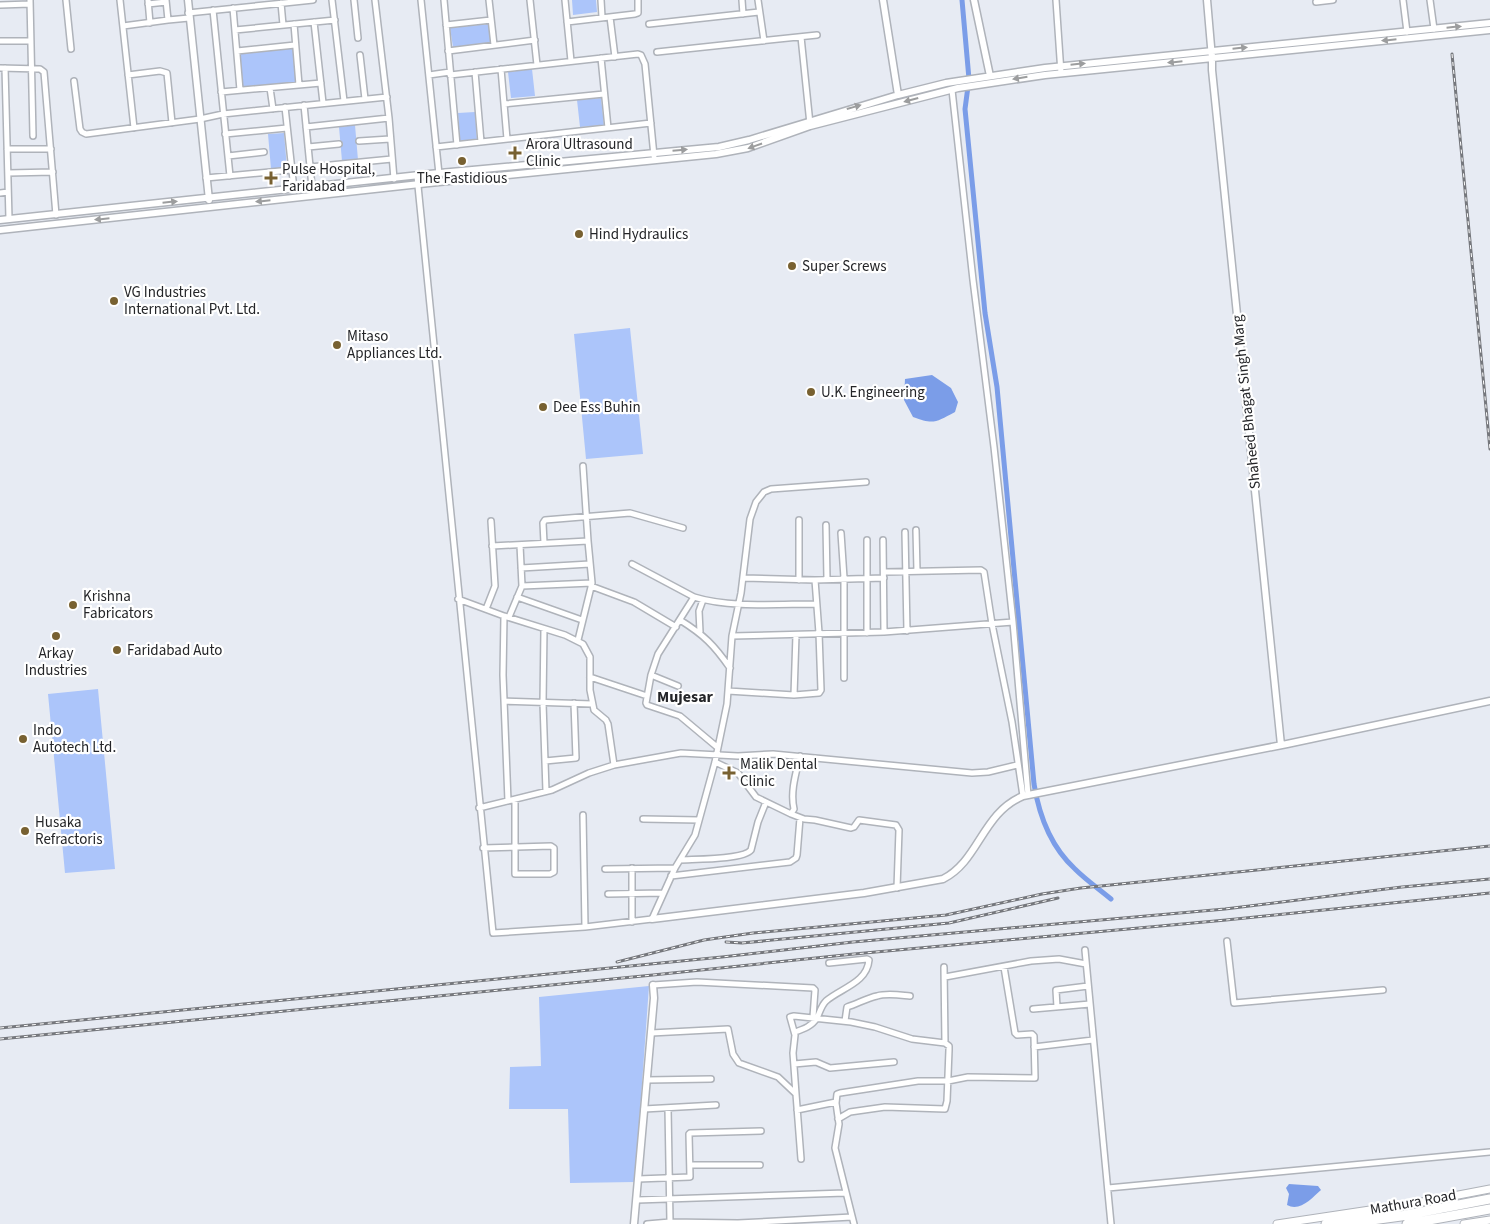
<svg xmlns="http://www.w3.org/2000/svg" width="1490" height="1224" font-family="'Source Sans 3',sans-serif">
  <style>
    .green { fill: #acc5fa }
    .water { fill: #7b9de8 }
    .lines { fill: none; stroke-linecap: round; stroke-linejoin: round }
    .canal { stroke: #7b9de8; stroke-width: 5 }
    .minor-casing { stroke: #afb3ba; stroke-width: 8 }
    .tertiary-casing { stroke: #afb3ba; stroke-width: 9 }
    .secondary-casing { stroke: #afb3ba; stroke-width: 9 }
    .trunk-casing { stroke: #afb3ba; stroke-width: 11 }
    .minor { stroke: #fff; stroke-width: 5 }
    .tertiary { stroke: #fff; stroke-width: 6 }
    .secondary { stroke: #fff; stroke-width: 7 }
    .trunk { stroke: #fff; stroke-width: 9 }
    .rail-casing { stroke: #75777c; stroke-width: 3 }
    .rail { stroke: #fff; stroke-width: 1; stroke-dasharray: 4; stroke-linecap: butt }
    .oneway { fill: #9c9d9e }
    .poi-dot { fill: #786131; stroke: #fff; stroke-width: 2 }
    .labels { text-anchor: middle; stroke-width: 4.5; stroke-linejoin: round; paint-order: stroke }
    .poi-label { font-size: 15px; fill: #242528; stroke: #fff; text-anchor: start }
    .street-label { font-size: 15px; fill: #242528; stroke: #fff }
    .neighbourhood-label { font-size: 16px; font-weight: bold; fill: #242528; stroke: #fff }
  </style>
  <rect width="100%" height="100%" fill="#e7ebf3"/>
  <!-- green -->
  <path class="green" d="M 572,0 L 596,0 L 597,12 L 573,15 Z
    M 489,24 L 491,43 L 453,47 L 450,28 Z
    M 293,47 L 297,83 L 243,88 L 240,52 Z
    M 532,69 L 535,96 L 511,98 L 508,72 Z
    M 601,98 L 604,125 L 580,127 L 577,100 Z
    M 475,112 L 477,140 L 460,141 L 458,113 Z
    M 355,125 L 358,160 L 342,161 L 339,127 Z
    M 284,133 L 287,168 L 271,169 L 268,134 Z
    M 630,328 L 643,454 L 586,459 L 574,334 Z
    M 98,689 L 115,869 L 65,873 L 48,694 Z
    M 649,986 L 635,1182 L 570,1183 L 568,1109 L 509,1109 L 510,1067 L 541,1066 L 539,997 Z"/>
  <!-- water -->
  <path class="water" d="M 932,375 L 951,388 L 958,402 L 955,412 C 936,422 934,425 913,417 L 904,400 L 905,379 Z
    M 1289,1184 L 1318,1186 L 1321,1190 C 1312,1198 1300,1212 1287,1205 L 1289,1194 L 1286,1188 Z"/>
  <g class="lines">
    <!-- canal -->
    <path class="canal" d="M 962,0 L 969,79 L 965,109 L 985,313 L 997,387 L 1034,784 C 1039,815 1051,847 1075,869 C 1086,880 1099,889 1111,899"/>
    <defs>
      <path id="minor" d="M 30,0 L 33,136
        M 66,0 L 71,49
        M 120,0 L 134,128
        M 148,0 L 150,23
        M 332,0 L 344,101
        M 354,0 L 358,38
        M 375,0 L 389,118 L 394,179
        M 421,0 L 439,174
        M 444,0 L 457,145
        M 489,0 L 494,45
        M 530,0 L 537,65
        M 565,0 L 571,61
        M 601,0 L 602,17
        M 742,0 L 743,14
        M 758,0 L 764,41
        M 1056,0 L 1061,73
        M 1403,0 L 1407,32
        M 1430,0 L 1434,29
        M 1316,2 L 1333,0
        M 281,3 L 283,25
        M 148,4 L 166,2
        M 0,5 L 30,4
        M 233,8 L 240,90
        M 213,10 L 230,176
        M 188,13 L 313,0
        M 610,17 L 615,57
        M 168,20 L 189,18
        M 314,22 L 323,103
        M 567,22 L 635,14 L 638,13 L 638,0
        M 294,24 L 299,85
        M 649,24 L 759,12
        M 446,25 L 491,20
        M 123,26 L 168,20 L 166,0
        M 235,30 L 335,20
        M 801,37 L 810,124
        M 0,41 L 31,41
        M 237,51 L 295,45
        M 448,51 L 535,40
        M 657,52 L 817,35
        M 360,55 L 365,99
        M 601,58 L 608,128
        M 0,68 L 40,69 L 44,72 L 56,215
        M 5,68 L 9,219
        M 501,69 L 507,139
        M 475,72 L 481,142
        M 128,75 L 160,71 L 167,73 L 172,123
        M 429,75 L 450,72
        M 450,75 L 638,54 L 641,55 L 645,64 L 654,156
        M 74,81 L 80,129 L 82,132 L 86,134 L 200,119 L 223,114 L 387,97
        M 270,88 L 273,109
        M 952,90 L 973,280 L 994,447 L 1013,622 L 1028,795
        M 221,92 L 321,83
        M 504,104 L 604,94
        M 304,105 L 312,187
        M 285,107 L 294,189
        M 306,127 L 389,118
        M 225,134 L 287,128
        M 359,141 L 390,139
        M 308,147 L 339,144
        M 436,147 L 651,123
        M 7,149 L 51,149
        M 228,156 L 264,152
        M 310,167 L 392,159
        M 8,173 L 53,172
        M 417,176 L 493,933 L 585,927 L 652,919 L 675,868 L 695,835 L 715,762 L 727,704 L 732,636 L 741,593 L 750,519 L 756,502 L 764,492 L 771,489 L 866,482
        M 206,178 L 291,170
        M 0,193 L 8,192
        M 583,466 L 588,541 L 592,583
        M 799,520 L 799,580
        M 826,525 L 827,579
        M 916,530 L 917,571
        M 905,532 L 907,631
        M 841,533 L 844,578 L 844,678
        M 867,540 L 867,633
        M 883,540 L 884,632
        M 544,543 L 543,523 L 545,520 L 630,513 L 683,528
        M 492,546 L 588,541
        M 632,564 L 694,597 C 729,608 779,604 816,604
        M 521,568 L 590,564
        M 884,572 L 981,570 L 984,572 L 992,624 L 1012,722 L 1023,796
        M 743,578 L 815,580 L 884,578
        M 522,586 L 592,583 L 578,640
        M 591,586 L 634,602 L 676,627
        M 517,597 L 582,620
        M 694,597 L 658,654 L 651,675 L 646,703 L 647,705 L 680,716 L 717,747
        M 458,599 L 504,616 L 565,635 L 583,644 L 590,657 L 590,690 L 594,710 L 606,720 L 608,724 L 614,765
        M 486,609 L 495,586 L 491,521
        M 504,616 L 503,675 L 508,801
        M 509,617 L 522,586 L 520,545
        M 680,620 C 704,635 714,645 730,668
        M 544,629 L 543,703 L 546,791
        M 700,632 L 699,611 L 703,600
        M 732,636 L 884,632 L 1013,622
        M 651,675 L 678,686
        M 590,677 L 647,696
        M 728,691 L 794,695 L 819,693 L 821,690 L 819,633 L 815,580
        M 794,695 L 796,635
        M 504,701 L 592,704
        M 545,761 L 576,758 L 574,703
        M 715,762 L 738,773 L 756,797 L 791,814 L 794,809 C 790,792 796,773 800,756
        M 479,808 L 552,790 L 589,773 L 614,765 L 681,753 L 738,756 L 773,754 L 972,773 L 988,772 L 1017,765
        M 791,814 L 804,819 L 815,820 L 851,828 L 854,827 L 859,820 L 896,825 L 899,830 L 897,888
        M 583,815 L 585,927
        M 643,819 L 699,820
        M 483,848 L 551,846 L 554,848 L 554,872 L 550,874 L 515,874 L 515,800
        M 680,860 C 694,859 743,860 751,850 L 758,822 L 766,802
        M 632,868 L 632,922
        M 605,869 L 675,868
        M 671,876 L 790,862 L 796,858 L 797,855 L 800,818
        M 608,894 L 663,893
        M 1227,941 L 1234,1003 L 1383,990
        M 1085,950 L 1111,1224
        M 945,977 L 1031,961 L 1059,959 L 1086,964
        M 653,985 L 697,982 L 813,988 L 815,990 L 813,1017
        M 1057,1007 L 1056,990 L 1088,986
        M 1033,1009 L 1090,1004
        M 845,1021 L 847,1007 C 857,1004 867,998 877,996 C 887,993 899,995 910,996
        M 795,1032 C 804,1029 812,1026 817,1018 C 820,1012 821,1006 826,1001 C 841,988 867,983 869,960 L 867,959 L 829,963
        M 651,1033 L 728,1029 L 733,1054 L 739,1063 L 778,1077 L 796,1094 L 801,1159
        M 1034,1047 L 1093,1040
        M 794,1064 L 816,1062 L 830,1068 L 894,1062
        M 647,1080 L 711,1079
        M 796,1094 L 793,1053 L 795,1035 L 790,1017 L 794,1016 L 851,1022 L 875,1027 L 912,1039 L 945,1043
        M 668,1108 L 670,1222
        M 644,1109 L 716,1105
        M 797,1110 L 836,1102
        M 838,1119 L 850,1112 L 885,1107 L 945,1109 L 947,1101 L 949,1050 L 949,1046 L 945,1043 L 944,967
        M 690,1165 L 760,1165
        M 638,1179 L 690,1177 L 689,1134 L 690,1133 L 761,1131
        M 1108,1188 L 1490,1152
        M 637,1200 L 845,1193
        M 647,1224 L 670,1222 L 738,1223 L 852,1217
        M 854,1224 L 835,1148 L 839,1124 L 836,1103 L 837,1094 L 840,1093 L 918,1081 L 948,1081 L 968,1077 L 1035,1078 L 1034,1036 L 1032,1034 L 1017,1035 L 1015,1033 L 1004,967"/>
      <path id="tertiary" d="M 188,0 L 209,200
        M 883,0 L 898,95
        M 974,0 L 990,76
        M 1207,0 L 1212,58 L 1212,70 L 1281,745
        M 0,220 L 429,174 L 719,147 L 749,140 L 898,95 L 946,83 L 1045,68 L 1490,23
        M 0,230 L 429,183 L 716,154 L 748,148 L 810,126 L 958,88 L 1045,75 L 1490,30
        M 652,919 L 864,893 L 943,879 C 979,861 982,813 1023,796 L 1287,744 L 1490,701
        M 634,1224 L 654,998 L 653,985"/>
      <path id="secondary" d="M 1396,1207 L 1490,1189
        M 1277,1224 L 1370,1210
        M 1464,1224 L 1490,1220"/>
      <path id="trunk" d="M 1326,1224 L 1399,1207
        M 1343,1224 L 1401,1216 L 1490,1199
        M 1407,1224 L 1490,1209"/>
    </defs>
    <!-- minor casing -->
    <use href="#minor" class="minor-casing"/>
    <!-- tertiary casing -->
    <use href="#tertiary" class="tertiary-casing"/>
    <!-- secondary casing -->
    <use href="#secondary" class="secondary-casing"/>
    <!-- trunk casing -->
    <use href="#trunk" class="trunk-casing"/>
    <!-- minor -->
    <use href="#minor" class="minor"/>
    <!-- tertiary -->
    <use href="#tertiary" class="tertiary"/>
    <!-- secondary -->
    <use href="#secondary" class="secondary"/>
    <!-- trunk -->
    <use href="#trunk" class="trunk"/>
    <defs>
      <path id="rail" d="M 1452,54 L 1490,449
        M 726,942 L 742,943 L 949,923 L 1058,898
        M 617,962 L 704,940 L 753,933 L 946,915 L 1042,894 L 1081,888 L 1490,846
        M 0,1028 L 722,957 L 853,942 L 1225,909 L 1402,887 L 1490,879
        M 0,1039 L 653,975 L 854,954 L 1226,920 L 1490,893"/>
    </defs>
    <!-- rail casing -->
    <use href="#rail" class="rail-casing"/>
    <!-- rail -->
    <use href="#rail" class="rail"/>
  </g>
  <!-- one-way arrows -->
  <defs><path id="oneway-solid" d="M-6-.8H1V-3.2L6.5 0L1 3.2V.8H-6Z" transform="scale(1.25)"/></defs>
  <g class="oneway">
    <use href="#oneway-solid" transform="translate(1454 27) rotate(-6)"/>
    <use href="#oneway-solid" transform="translate(1389 40) rotate(174)"/>
    <use href="#oneway-solid" transform="translate(1240 48) rotate(-6)"/>
    <use href="#oneway-solid" transform="translate(1175 62) rotate(174)"/>
    <use href="#oneway-solid" transform="translate(1078 64) rotate(-6)"/>
    <use href="#oneway-solid" transform="translate(1020 78) rotate(171)"/>
    <use href="#oneway-solid" transform="translate(911 100) rotate(165)"/>
    <use href="#oneway-solid" transform="translate(854 107) rotate(-16)"/>
    <use href="#oneway-solid" transform="translate(755 146) rotate(161)"/>
    <use href="#oneway-solid" transform="translate(680 150) rotate(-5)"/>
    <use href="#oneway-solid" transform="translate(263 201) rotate(174)"/>
    <use href="#oneway-solid" transform="translate(170 202) rotate(-6)"/>
    <use href="#oneway-solid" transform="translate(102 219) rotate(174)"/>
  </g>
  <!-- markers -->
  <g class="poi-dot">
    <path d="M512.5 145.5h5v5h5v5h-5v5h-5v-5h-5v-5h5z"/>
    <circle cx="462" cy="161" r="5"/>
    <path d="M268.5 170.5h5v5h5v5h-5v5h-5v-5h-5v-5h5z"/>
    <circle cx="579" cy="234" r="5"/>
    <circle cx="792" cy="266" r="5"/>
    <circle cx="114" cy="301" r="5"/>
    <circle cx="337" cy="345" r="5"/>
    <circle cx="811" cy="392" r="5"/>
    <circle cx="543" cy="407" r="5"/>
    <circle cx="73" cy="605" r="5"/>
    <circle cx="56" cy="636" r="5"/>
    <circle cx="117" cy="650" r="5"/>
    <circle cx="23" cy="739" r="5"/>
    <path d="M726.5 765.5h5v5h5v5h-5v5h-5v-5h-5v-5h5z"/>
    <circle cx="25" cy="831" r="5"/>
  </g>
  <g class="labels">
    <!-- poi labels -->
    <g class="poi-label">
      <text x="526" y="149">Arora Ultrasound<tspan x="526" dy="17">Clinic</tspan></text>
      <text x="282" y="174">Pulse Hospital,<tspan x="282" dy="17">Faridabad</tspan></text>
      <text x="462" y="183" text-anchor="middle">The Fastidious</text>
      <text x="589" y="239">Hind Hydraulics</text>
      <text x="802" y="271">Super Screws</text>
      <text x="124" y="297">VG Industries<tspan x="124" dy="17">International Pvt. Ltd.</tspan></text>
      <text x="347" y="341">Mitaso<tspan x="347" dy="17">Appliances Ltd.</tspan></text>
      <text x="821" y="397">U.K. Engineering</text>
      <text x="553" y="412">Dee Ess Buhin</text>
      <text x="83" y="601">Krishna<tspan x="83" dy="17">Fabricators</tspan></text>
      <text x="127" y="655">Faridabad Auto</text>
      <text x="56" y="658" text-anchor="middle">Arkay<tspan x="56" dy="17">Industries</tspan></text>
      <text x="33" y="735">Indo<tspan x="33" dy="17">Autotech Ltd.</tspan></text>
      <text x="740" y="769">Malik Dental<tspan x="740" dy="17">Clinic</tspan></text>
      <text x="35" y="827">Husaka<tspan x="35" dy="17">Refractoris</tspan></text>
    </g>
    <!-- street labels -->
    <g class="street-label">
      <text transform="translate(1246 402) rotate(-96)" y="5">Shaheed Bhagat Singh Marg</text>
      <text transform="translate(1413 1202) rotate(-10)" y="5">Mathura Road</text>
    </g>
    <!-- neighbourhood labels -->
    <g class="neighbourhood-label">
      <text x="685" y="702">Mujesar</text>
    </g>
  </g>
</svg>
